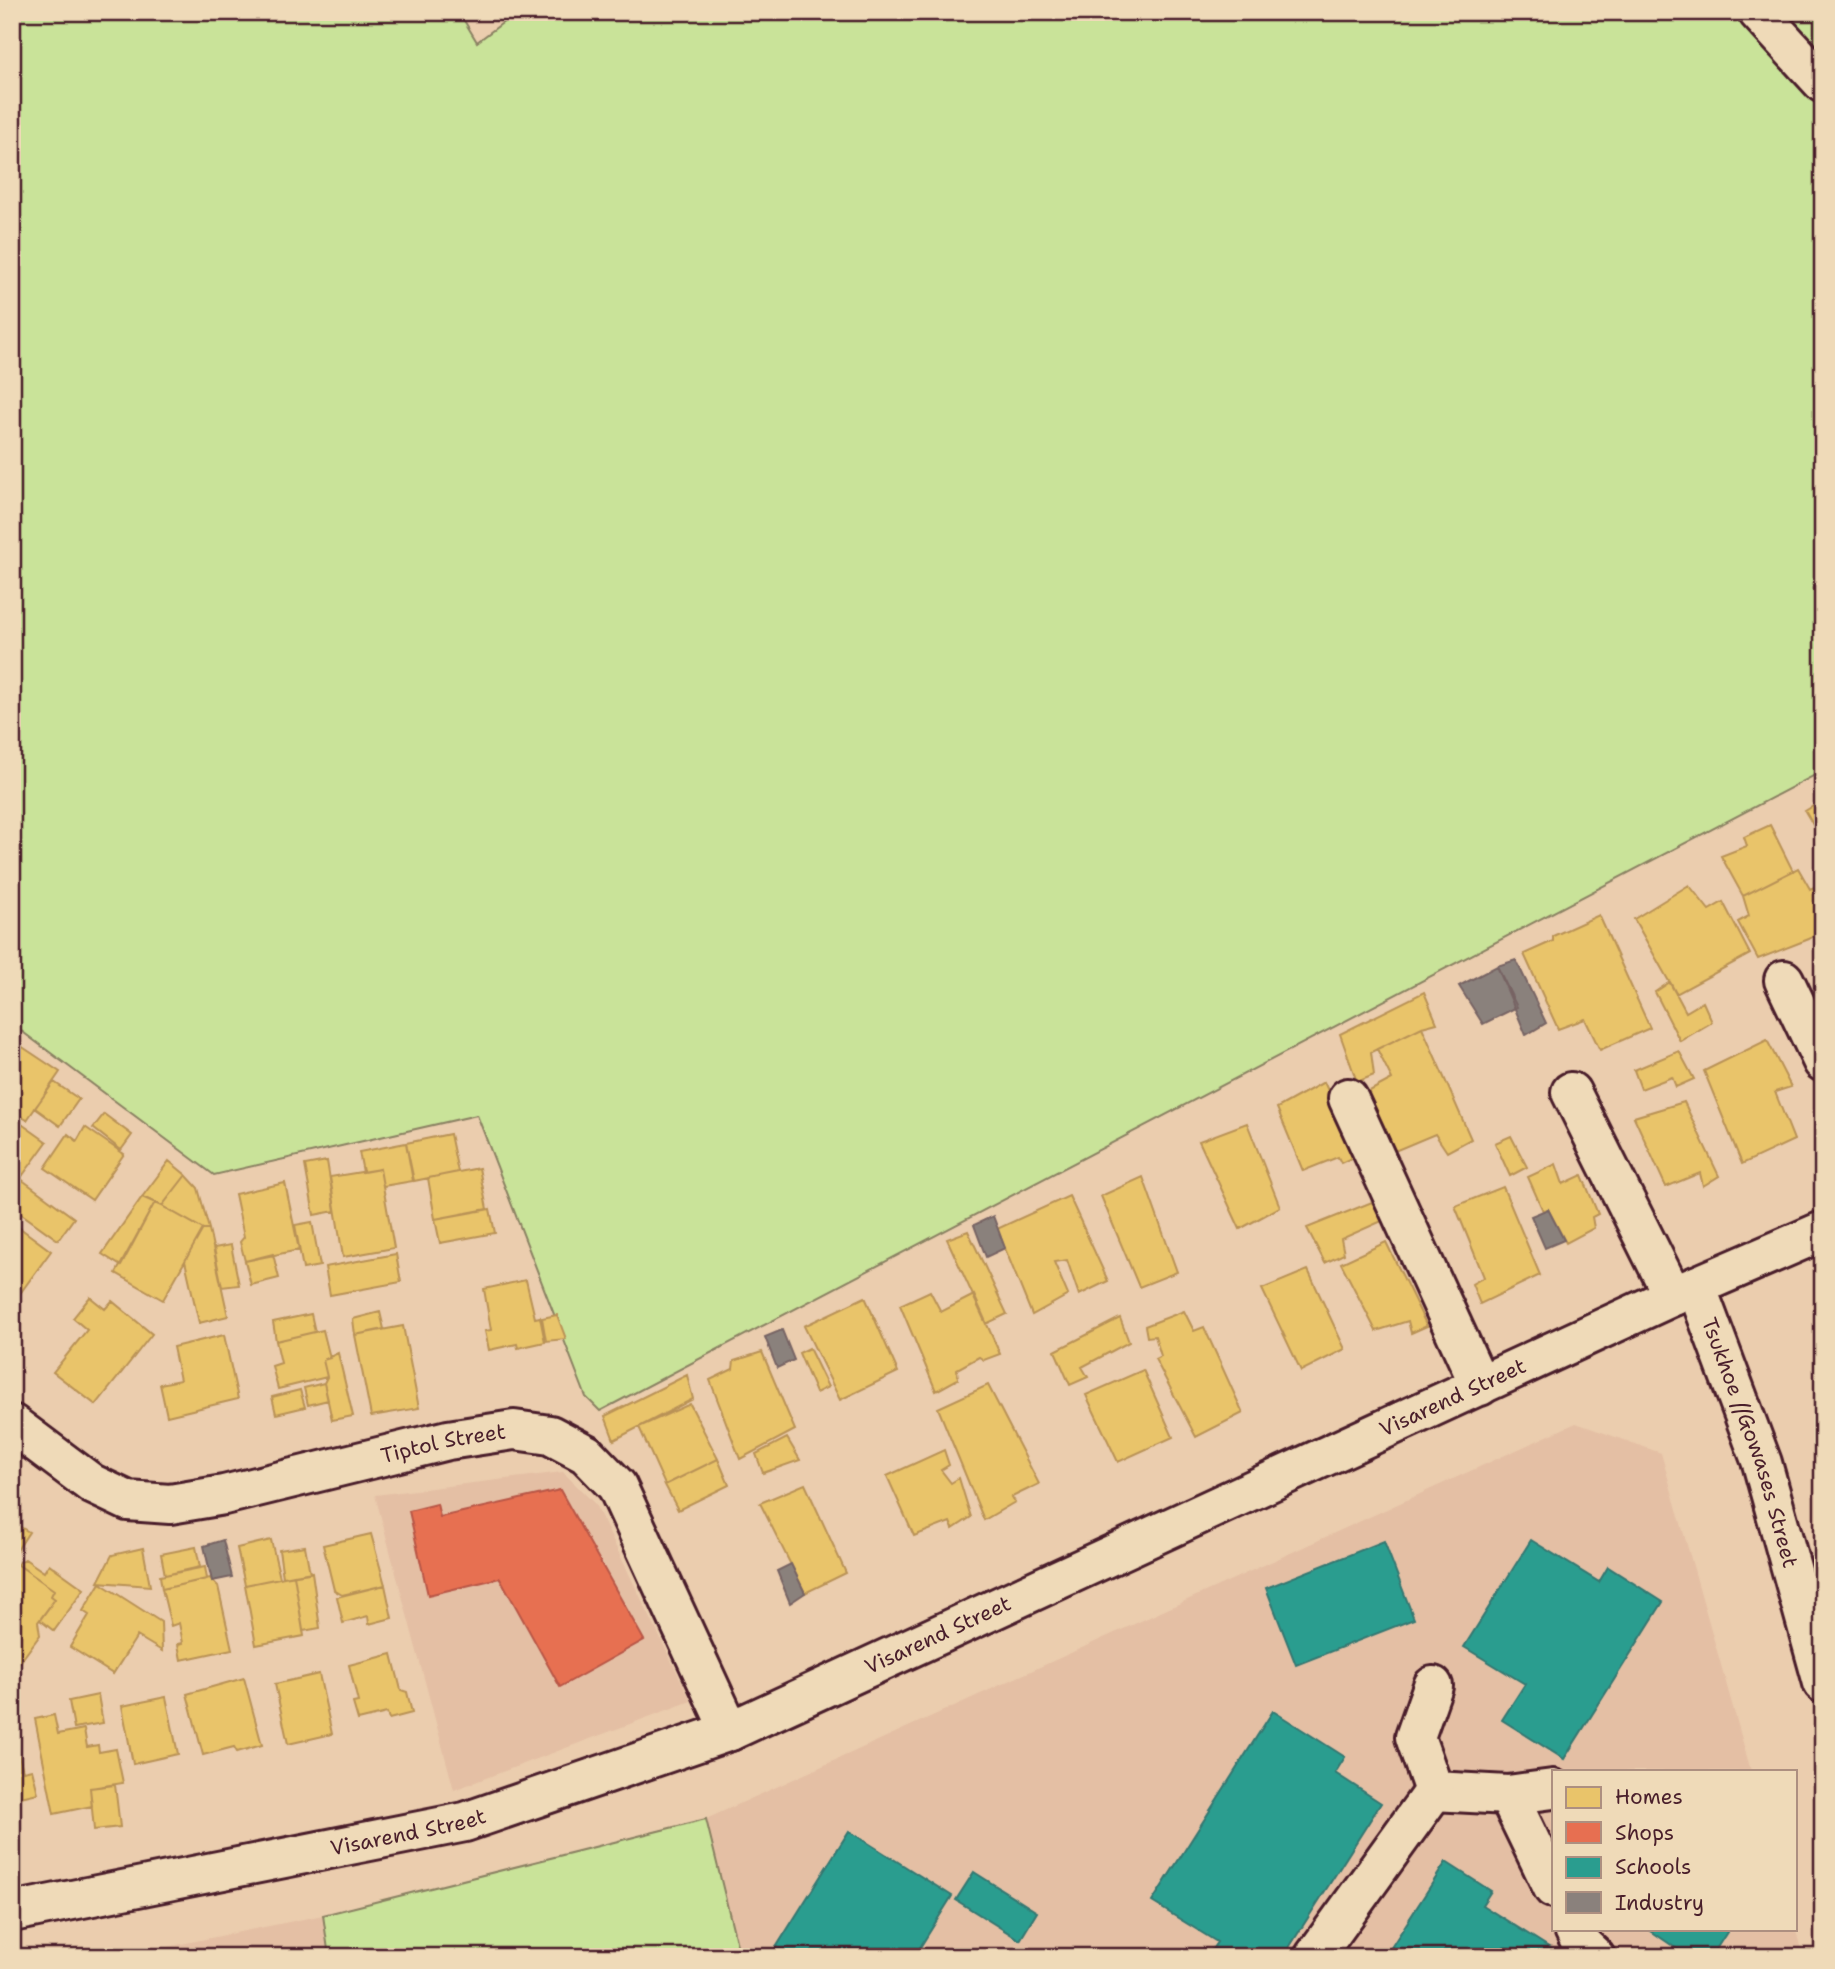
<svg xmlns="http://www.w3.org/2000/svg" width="1835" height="1969" font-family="'Shantell Sans',sans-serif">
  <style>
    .built { fill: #e4bfa4 }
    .green { fill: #c9e399; stroke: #8a8162; stroke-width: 2 }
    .homes { fill: #e9c46a; stroke: #b99257; stroke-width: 2 }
    .shops { fill: #e76f51; stroke: #b85746; stroke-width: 2 }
    .schools { fill: #2a9d8f; stroke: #347771; stroke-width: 2 }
    .industry { fill: #8a817c; stroke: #776464; stroke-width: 2 }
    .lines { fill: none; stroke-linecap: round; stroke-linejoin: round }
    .minor-casing { stroke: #4a1f2b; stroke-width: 44 }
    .minor { stroke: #efdab8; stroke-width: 38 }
    .labels { text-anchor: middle; stroke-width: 7; stroke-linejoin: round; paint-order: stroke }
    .street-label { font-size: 21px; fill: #4a1f2b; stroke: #efdab8 }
  </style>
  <rect width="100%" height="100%" fill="#ebcdae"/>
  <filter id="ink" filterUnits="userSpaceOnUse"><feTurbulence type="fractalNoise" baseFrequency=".0143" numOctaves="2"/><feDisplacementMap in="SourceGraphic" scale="14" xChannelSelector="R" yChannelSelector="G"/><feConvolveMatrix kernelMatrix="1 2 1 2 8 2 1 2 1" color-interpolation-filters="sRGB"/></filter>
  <g filter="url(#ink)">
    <!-- built -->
    <path class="built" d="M 1576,1423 L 1661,1453 L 1751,1771 L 1553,1771 L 1553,1929 L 1795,1929 L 1795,1927 L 1803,1957 L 740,1957 L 706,1819 Z
      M 563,1472 L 595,1504 L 691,1701 L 454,1790 L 375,1495 Z
      M 323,1915 L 329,1957 L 118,1957 Z"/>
    <!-- green -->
    <path class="green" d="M 12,12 L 459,12 L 477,42 L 517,12 L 1823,12 L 1823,771 L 600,1411 L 586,1397 L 477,1115 L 214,1175 L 12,1024 Z
      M 706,1819 L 740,1957 L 329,1957 L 323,1915 Z"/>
    <!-- homes -->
    <path class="homes" d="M 1823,800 L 1823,842 L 1805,811 Z
      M 1770,825 L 1793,871 L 1743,896 L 1721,856 L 1747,846 L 1744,837 Z
      M 1798,868 L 1810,889 L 1823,883 L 1823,930 L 1809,939 L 1758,959 L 1738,922 L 1749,916 L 1743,896 Z
      M 1689,885 L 1709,910 L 1723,902 L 1750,954 L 1676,994 L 1634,919 Z
      M 1599,915 L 1650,1028 L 1600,1050 L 1585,1019 L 1558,1029 L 1524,954 L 1553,941 L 1553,936 Z
      M 1670,982 L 1686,1012 L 1703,1002 L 1712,1022 L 1680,1041 L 1655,992 Z
      M 1424,992 L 1437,1023 L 1422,1027 L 1371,1052 L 1374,1075 L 1357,1082 L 1340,1034 Z
      M 1422,1027 L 1471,1139 L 1447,1152 L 1435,1134 L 1390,1153 L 1364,1094 L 1392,1079 L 1377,1049 Z
      M 1767,1040 L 1791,1087 L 1775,1092 L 1794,1140 L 1742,1164 L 1704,1071 Z
      M 15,1042 L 60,1072 L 27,1120 L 12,1111 L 12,1046 Z
      M 1679,1051 L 1694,1079 L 1676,1087 L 1672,1077 L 1641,1089 L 1634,1070 Z
      M 54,1082 L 79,1099 L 60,1126 L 35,1108 Z
      M 1324,1082 L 1358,1155 L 1341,1163 L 1338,1157 L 1303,1171 L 1277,1108 Z
      M 1684,1102 L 1719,1176 L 1703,1186 L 1700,1173 L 1666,1187 L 1634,1117 Z
      M 104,1114 L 132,1135 L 121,1150 L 93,1128 Z
      M 16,1120 L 47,1142 L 15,1186 L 12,1184 L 12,1124 Z
      M 1247,1123 L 1280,1207 L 1240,1229 L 1199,1141 Z
      M 85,1127 L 124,1154 L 92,1200 L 45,1168 L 68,1134 L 77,1141 Z
      M 450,1134 L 458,1172 L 414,1181 L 406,1143 Z
      M 1511,1136 L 1527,1167 L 1510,1176 L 1495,1143 Z
      M 406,1143 L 413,1181 L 383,1186 L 380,1169 L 363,1172 L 359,1152 Z
      M 169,1161 L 186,1175 L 162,1206 L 142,1197 Z
      M 327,1161 L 335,1211 L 314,1215 L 305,1165 Z
      M 1556,1164 L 1563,1184 L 1582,1175 L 1598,1214 L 1592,1217 L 1594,1228 L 1566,1243 L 1548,1209 L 1543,1211 L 1528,1177 Z
      M 479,1168 L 487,1209 L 435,1219 L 428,1178 Z
      M 380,1169 L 394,1248 L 343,1257 L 330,1177 Z
      M 186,1175 L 198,1188 L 209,1229 L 203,1229 L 162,1206 Z
      M 1143,1177 L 1177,1272 L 1139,1287 L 1101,1196 Z
      M 21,1179 L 74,1218 L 58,1240 L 12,1207 L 12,1191 Z
      M 285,1183 L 299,1250 L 245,1261 L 240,1242 L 244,1237 L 235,1194 Z
      M 1503,1187 L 1540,1275 L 1480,1304 L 1472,1284 L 1484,1277 L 1455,1206 Z
      M 1069,1196 L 1108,1281 L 1079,1295 L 1067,1260 L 1054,1262 L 1068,1295 L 1032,1315 L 997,1229 Z
      M 142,1197 L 155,1202 L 121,1266 L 102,1254 Z
      M 155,1202 L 203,1229 L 163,1300 L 116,1273 Z
      M 1372,1202 L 1382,1221 L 1341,1239 L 1344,1254 L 1325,1263 L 1307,1228 Z
      M 490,1209 L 495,1233 L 440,1243 L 435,1219 Z
      M 12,1222 L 51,1251 L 16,1299 L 12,1297 Z
      M 312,1222 L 320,1266 L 303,1269 L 295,1225 Z
      M 203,1229 L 209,1229 L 228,1316 L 199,1323 L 185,1261 Z
      M 968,1231 L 1007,1314 L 986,1324 L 947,1239 Z
      M 1386,1242 L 1427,1326 L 1411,1333 L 1408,1321 L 1376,1331 L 1341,1263 Z
      M 231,1245 L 239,1285 L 222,1287 L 214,1248 Z
      M 273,1254 L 279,1278 L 251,1285 L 245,1261 Z
      M 396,1254 L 401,1282 L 330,1295 L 325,1267 Z
      M 1308,1270 L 1345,1349 L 1301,1371 L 1262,1289 Z
      M 526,1280 L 535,1318 L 540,1317 L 545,1342 L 518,1348 L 517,1344 L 489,1350 L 485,1331 L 491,1330 L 484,1289 Z
      M 930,1291 L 941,1312 L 974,1295 L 1000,1354 L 984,1360 L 979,1357 L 957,1369 L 958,1379 L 936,1391 L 900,1305 Z
      M 90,1297 L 105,1309 L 112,1301 L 152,1334 L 96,1405 L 53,1372 L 87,1330 L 73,1318 Z
      M 865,1297 L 898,1372 L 840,1400 L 804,1326 Z
      M 1184,1311 L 1194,1331 L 1204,1327 L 1243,1413 L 1196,1437 L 1155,1359 L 1161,1356 L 1155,1336 L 1147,1337 L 1145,1326 Z
      M 380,1312 L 384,1329 L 355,1335 L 353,1319 Z
      M 311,1314 L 315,1332 L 276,1341 L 273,1322 Z
      M 557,1315 L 566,1339 L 546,1341 L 542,1318 Z
      M 1120,1318 L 1129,1342 L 1082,1367 L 1088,1377 L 1070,1385 L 1055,1351 Z
      M 403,1326 L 419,1408 L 371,1416 L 355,1335 Z
      M 323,1330 L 330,1358 L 323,1360 L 327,1377 L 278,1389 L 272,1366 L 281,1363 L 276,1341 Z
      M 224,1335 L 238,1399 L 167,1416 L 160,1384 L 180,1380 L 173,1347 Z
      M 809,1348 L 828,1387 L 816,1393 L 799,1353 Z
      M 762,1352 L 795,1430 L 740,1459 L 710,1380 L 733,1369 L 734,1361 Z
      M 338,1353 L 353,1416 L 332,1420 L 324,1383 L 327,1377 L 323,1360 Z
      M 1143,1370 L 1173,1437 L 1118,1462 L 1086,1395 Z
      M 687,1375 L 693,1399 L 614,1440 L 605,1416 Z
      M 324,1383 L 328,1400 L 308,1405 L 304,1388 Z
      M 988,1385 L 1039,1484 L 1012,1497 L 1015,1502 L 984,1520 L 938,1408 Z
      M 300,1390 L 305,1407 L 276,1414 L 272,1397 Z
      M 690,1404 L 718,1459 L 665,1485 L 639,1427 Z
      M 787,1438 L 800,1460 L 763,1473 L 756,1454 Z
      M 944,1450 L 949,1465 L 941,1470 L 951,1483 L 959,1478 L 971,1517 L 953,1529 L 950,1522 L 914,1536 L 887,1476 Z
      M 718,1459 L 729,1485 L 678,1510 L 665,1485 Z
      M 805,1484 L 846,1573 L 805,1593 L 760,1503 Z
      M 12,1522 L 29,1532 L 12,1558 Z
      M 371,1534 L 385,1585 L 342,1595 L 334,1590 L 323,1545 Z
      M 271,1540 L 280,1578 L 245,1585 L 237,1548 Z
      M 305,1546 L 310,1573 L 283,1577 L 279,1550 Z
      M 196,1547 L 200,1567 L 165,1575 L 161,1554 Z
      M 143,1548 L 150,1586 L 98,1582 L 112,1555 Z
      M 25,1559 L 44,1572 L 49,1564 L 84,1589 L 54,1631 L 40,1620 L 55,1599 L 51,1596 L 54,1590 L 17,1564 Z
      M 17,1564 L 54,1590 L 51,1596 L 55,1599 L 38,1622 L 40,1635 L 12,1673 L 12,1570 Z
      M 205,1567 L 207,1579 L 162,1589 L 160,1576 Z
      M 312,1572 L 320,1628 L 303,1631 L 294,1575 Z
      M 294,1575 L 304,1636 L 256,1645 L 245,1585 Z
      M 210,1578 L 218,1586 L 232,1649 L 181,1660 L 178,1644 L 183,1643 L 179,1623 L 171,1626 L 162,1589 Z
      M 100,1583 L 161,1622 L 162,1651 L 137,1636 L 113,1674 L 70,1647 L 89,1615 L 83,1611 Z
      M 385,1585 L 392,1618 L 369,1624 L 368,1616 L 343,1623 L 337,1597 Z
      M 392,1654 L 401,1690 L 407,1692 L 412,1713 L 389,1719 L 387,1713 L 358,1720 L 353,1703 L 358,1702 L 349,1665 Z
      M 319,1674 L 332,1734 L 288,1744 L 275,1684 Z
      M 244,1678 L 262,1745 L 237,1752 L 234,1747 L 203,1755 L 187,1694 Z
      M 98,1695 L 103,1723 L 74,1728 L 69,1701 Z
      M 166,1697 L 178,1754 L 133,1764 L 122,1706 Z
      M 54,1715 L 58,1734 L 84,1729 L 87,1747 L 98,1745 L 99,1752 L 116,1749 L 123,1783 L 90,1788 L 92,1806 L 54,1814 L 35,1719 Z
      M 12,1727 L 23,1771 L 32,1769 L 38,1793 L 12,1799 Z
      M 115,1785 L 120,1827 L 94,1830 L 90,1788 Z"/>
    <!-- shops -->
    <path class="shops" d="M 560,1490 L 644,1640 L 560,1687 L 500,1578 L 428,1595 L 409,1511 L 437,1504 L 440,1517 Z"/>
    <!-- schools -->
    <path class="schools" d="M 1531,1540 L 1599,1582 L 1608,1567 L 1663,1602 L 1564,1759 L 1502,1720 L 1525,1684 L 1464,1647 Z
      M 1384,1541 L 1414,1619 L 1296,1665 L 1266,1588 Z
      M 1273,1711 L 1345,1757 L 1335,1773 L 1381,1803 L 1283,1957 L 1207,1957 L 1217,1942 L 1152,1902 Z
      M 849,1831 L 952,1896 L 914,1957 L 777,1957 L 772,1954 Z
      M 1446,1862 L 1491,1891 L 1482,1905 L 1555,1951 L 1551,1957 L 1385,1957 Z
      M 974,1872 L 1037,1912 L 1020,1940 L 956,1900 Z
      M 1648,1929 L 1729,1929 L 1711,1957 L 1689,1957 Z"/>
    <!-- industry -->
    <path class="industry" d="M 1516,960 L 1546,1023 L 1526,1035 L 1497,966 Z
      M 1497,966 L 1517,1007 L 1483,1024 L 1459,986 Z
      M 1548,1209 L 1564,1240 L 1545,1248 L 1531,1216 Z
      M 993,1216 L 1005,1248 L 986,1257 L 974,1225 Z
      M 782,1330 L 794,1360 L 777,1368 L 765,1337 Z
      M 223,1540 L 232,1577 L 212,1581 L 204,1546 Z
      M 791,1564 L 805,1593 L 790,1603 L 777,1571 Z"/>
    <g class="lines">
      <defs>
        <g id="minor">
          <path d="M 1758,12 L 1823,83"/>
          <path d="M 1784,980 L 1823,1062"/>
          <path d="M 1571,1092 L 1673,1296"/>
          <path d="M 1348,1098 L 1480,1386"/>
          <path id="s1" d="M 1696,1286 L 1762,1463 L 1823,1683"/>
          <path id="s2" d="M 12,1424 L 92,1484 L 128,1501 L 170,1504 L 224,1495 L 448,1440 L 514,1430 L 550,1435 L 586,1454 L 617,1486 L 730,1731"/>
          <path d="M 1433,1686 L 1415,1737 L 1434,1791"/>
          <path d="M 1434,1791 L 1508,1795 L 1553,1789"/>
          <path d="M 1508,1795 L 1553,1888"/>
          <path id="s3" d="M 12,1912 L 465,1822 L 730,1731 L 1673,1296 L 1823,1231"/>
          <path d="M 1574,1929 L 1581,1944 L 1595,1957"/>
          <path d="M 1314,1957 L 1434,1791"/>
        </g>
      </defs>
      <!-- minor casing -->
      <use href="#minor" class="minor-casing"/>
      <!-- minor -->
      <use href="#minor" class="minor"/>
    </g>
  </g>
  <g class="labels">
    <!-- street labels -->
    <g class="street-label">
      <text dy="7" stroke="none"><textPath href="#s3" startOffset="1538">Visarend Street</textPath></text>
      <text dy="7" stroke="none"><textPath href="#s1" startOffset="166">Tsukhoe //Gowases Street</textPath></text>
      <text dy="7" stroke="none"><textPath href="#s2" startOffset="462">Tiptol Street</textPath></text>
      <text dy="7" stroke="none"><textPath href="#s3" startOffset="971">Visarend Street</textPath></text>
      <text dy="7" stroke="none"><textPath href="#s3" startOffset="404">Visarend Street</textPath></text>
    </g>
  </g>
  <!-- margin -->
  <rect width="1835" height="1969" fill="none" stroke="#efdab8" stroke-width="42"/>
  <rect x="21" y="21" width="1793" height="1927" fill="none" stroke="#4a1f2b" stroke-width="2.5" filter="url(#ink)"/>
  <!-- legend -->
  <rect x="1552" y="1770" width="245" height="161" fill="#efdab8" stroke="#ad8f80" stroke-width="2"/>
  <rect x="1566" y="1787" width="35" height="21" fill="#e9c46a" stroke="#ad8f80" stroke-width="2"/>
  <text x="1615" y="1804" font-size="21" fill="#4a1f2b">Homes</text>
  <rect x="1566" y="1822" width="35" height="21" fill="#e76f51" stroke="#ad8f80" stroke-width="2"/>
  <text x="1615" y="1840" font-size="21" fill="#4a1f2b">Shops</text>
  <rect x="1566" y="1857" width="35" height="21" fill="#2a9d8f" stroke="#ad8f80" stroke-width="2"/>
  <text x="1615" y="1874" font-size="21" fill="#4a1f2b">Schools</text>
  <rect x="1566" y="1892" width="35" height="21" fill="#8a817c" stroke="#ad8f80" stroke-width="2"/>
  <text x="1615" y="1910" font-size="21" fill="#4a1f2b">Industry</text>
</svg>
